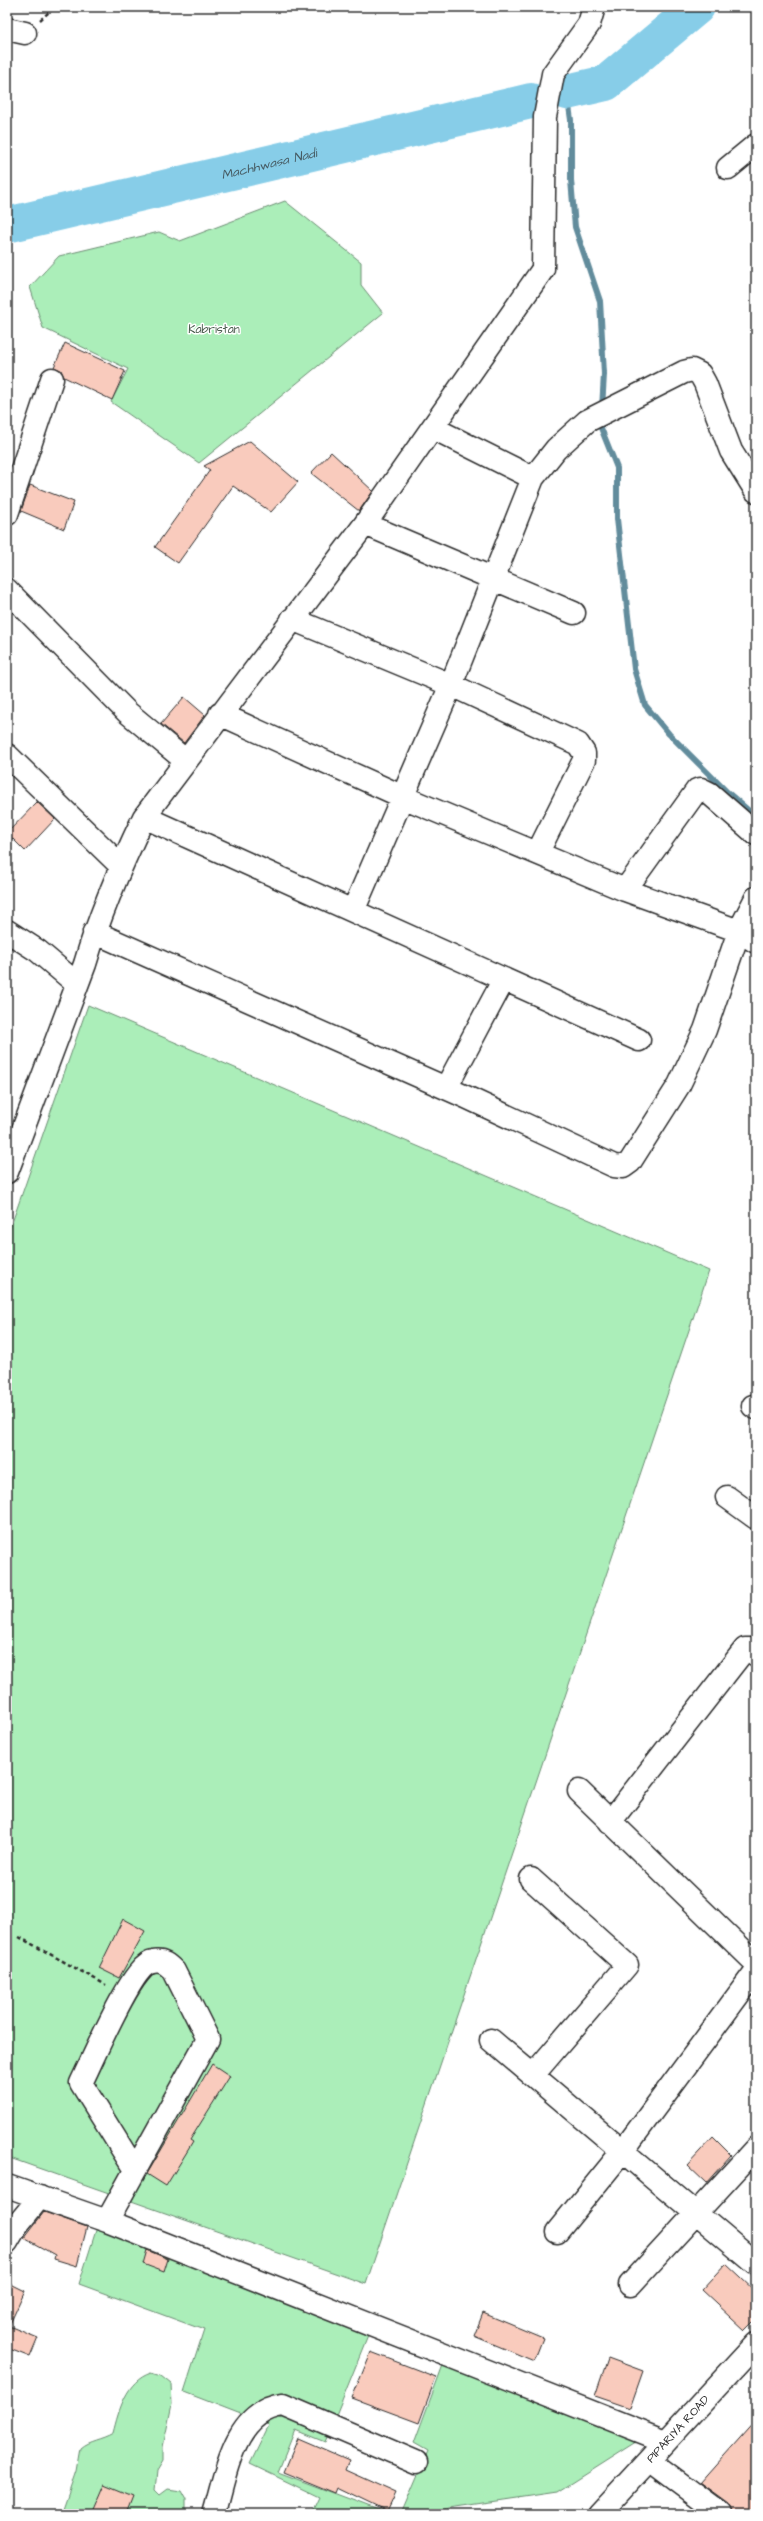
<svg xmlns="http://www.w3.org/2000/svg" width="763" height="2521" font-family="'Architects Daughter',sans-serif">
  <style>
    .green { fill: #abeeb9; stroke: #6b8c72 }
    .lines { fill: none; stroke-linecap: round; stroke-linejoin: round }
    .stream { stroke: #628c9c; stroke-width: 6 }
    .river { stroke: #87cde8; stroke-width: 36 }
    .building { fill: #f9cbbd; stroke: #2b2b2b }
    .minor-casing { stroke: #2b2b2b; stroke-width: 25 }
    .major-casing { stroke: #2b2b2b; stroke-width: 25 }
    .path { stroke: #2b2b2b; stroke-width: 2.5; stroke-dasharray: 4 3; stroke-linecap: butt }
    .minor { stroke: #fff; stroke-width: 22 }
    .major { stroke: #fff; stroke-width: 22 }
    .labels { text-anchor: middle; stroke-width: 3; stroke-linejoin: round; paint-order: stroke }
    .park-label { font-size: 12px; fill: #4b5c4e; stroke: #fff }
    .street-label { font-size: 12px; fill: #2b2b2b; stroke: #fff }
    .water-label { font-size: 13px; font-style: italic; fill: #475c64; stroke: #fff }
  </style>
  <rect width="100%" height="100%" fill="#fff"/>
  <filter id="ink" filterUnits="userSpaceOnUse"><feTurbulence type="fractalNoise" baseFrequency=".025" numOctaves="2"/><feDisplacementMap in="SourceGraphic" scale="8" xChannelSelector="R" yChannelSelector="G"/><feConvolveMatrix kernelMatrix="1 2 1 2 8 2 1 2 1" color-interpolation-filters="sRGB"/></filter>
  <g filter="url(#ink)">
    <!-- green -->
    <path class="green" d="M 285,201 L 361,262 L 361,285 L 383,313 L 199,463 L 111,402 L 128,369 L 43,328 L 30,287 L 59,256 L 159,232 L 180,241 Z
      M 88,1005 L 709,1271 L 366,2284 L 7,2157 L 7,1237 Z
      M 98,2224 L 643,2438 L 558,2492 L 450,2508 L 435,2514 L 401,2514 L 428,2451 L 414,2443 L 443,2365 L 368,2336 L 325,2442 L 295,2430 L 278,2472 L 389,2514 L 311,2514 L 319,2497 L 250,2464 L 269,2425 L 184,2392 L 204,2330 L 79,2284 Z
      M 151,2373 L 161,2376 L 171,2384 L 172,2404 L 163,2447 L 163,2461 L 157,2471 L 155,2490 L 160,2495 L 168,2489 L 181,2491 L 186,2500 L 186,2514 L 61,2514 L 76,2471 L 80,2448 C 89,2440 101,2440 113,2433 C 119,2410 126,2381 151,2373 Z"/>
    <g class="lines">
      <!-- stream -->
      <path class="stream" d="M 567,92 L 571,120 L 571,180 L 575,227 L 600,301 L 604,374 L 602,409
        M 601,420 L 601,428 L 617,468 L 617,519 L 634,669 L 645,705 L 669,734 L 727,792 L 756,817"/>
      <!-- river -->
      <g class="river">
        <path d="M 567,92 L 606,83 L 697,7"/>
        <path id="s1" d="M 7,225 L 531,101"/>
      </g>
    </g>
    <!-- building -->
    <path class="building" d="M 65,343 L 125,371 L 112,400 L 64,377 L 61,370 L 54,367 Z
      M 250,441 L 298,482 L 271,512 L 233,486 L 178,563 L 155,547 L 210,470 L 204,466 Z
      M 331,452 L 373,491 L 359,511 L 311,473 Z
      M 30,485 L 74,502 L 64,529 L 21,511 Z
      M 184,697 L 205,715 L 184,743 L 161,724 Z
      M 37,802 L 55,819 L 25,851 L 7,833 Z
      M 123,1919 L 145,1931 L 119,1978 L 99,1968 Z
      M 212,2064 L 230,2076 L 190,2140 L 193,2142 L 166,2186 L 147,2174 Z
      M 713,2137 L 731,2155 L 706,2183 L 687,2165 Z
      M 44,2212 L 87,2227 L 77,2266 L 54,2259 L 55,2255 L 24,2238 Z
      M 147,2250 L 168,2259 L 164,2272 L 143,2264 Z
      M 726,2264 L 756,2292 L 756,2319 L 745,2330 L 702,2290 Z
      M 7,2282 L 25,2291 L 9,2326 L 38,2338 L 30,2357 L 7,2348 Z
      M 483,2313 L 543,2338 L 534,2361 L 474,2336 Z
      M 371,2352 L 436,2377 L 419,2423 L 352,2398 Z
      M 608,2358 L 643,2371 L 630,2408 L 595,2396 Z
      M 756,2420 L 756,2514 L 733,2514 L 729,2504 L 700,2483 Z
      M 298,2438 L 349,2460 L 345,2470 L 396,2493 L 387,2512 L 337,2488 L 335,2493 L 284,2472 Z
      M 104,2484 L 133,2496 L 126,2514 L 91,2514 Z"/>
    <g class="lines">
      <defs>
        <path id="minor" d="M 7,29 L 25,33
          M 728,168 L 756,145
          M 433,428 L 533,478
          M 7,514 L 52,379
          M 365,524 L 574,613
          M 7,590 L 127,712 L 186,761
          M 292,619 L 451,685 L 578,744 L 584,753 L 584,760 L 538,852
          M 220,714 L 410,800 L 625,890 L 739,931 L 756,942
          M 7,755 L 121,866
          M 144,817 L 639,1040
          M 625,890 L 697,790 L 701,789 L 709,793 L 756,834
          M 353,911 L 451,685 L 533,478 L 556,449 L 587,421 L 684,372 L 692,370 L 700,374 L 705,383 L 731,451 L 756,491
          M 7,931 L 38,951 L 77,984
          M 94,932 L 466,1097 L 614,1166 L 623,1167 L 630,1162 L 679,1085 L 705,1030 L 739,931 L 756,898
          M 446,1088 L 504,979
          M 7,1172 L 85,964 C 100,913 121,865 144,817 L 365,524 L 543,269 L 545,117 L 553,74 L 589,24 L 594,7
          M 753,1406 L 756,1408
          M 727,1497 L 756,1518
          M 579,1791 L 756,1963
          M 610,1822 L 745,1649 L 750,1649 L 756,1655
          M 531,1879 L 627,1965 L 533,2075
          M 491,2040 L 756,2264
          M 7,2186 L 107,2221 L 665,2441
          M 107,2221 L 208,2039 L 174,1971 C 168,1965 163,1960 153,1962 C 132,1964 92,2062 81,2083 L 135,2170
          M 557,2232 L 622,2152 L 756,1971
          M 7,2242 L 17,2225 L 40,2197
          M 630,2285 L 756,2148
          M 658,2467 L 721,2514
          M 214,2514 C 226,2475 233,2411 283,2405 L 416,2462"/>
        <g id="major">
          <path id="s2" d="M 599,2514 L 756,2344"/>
        </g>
      </defs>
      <!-- minor casing -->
      <use href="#minor" class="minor-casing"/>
      <!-- major casing -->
      <use href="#major" class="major-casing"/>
      <!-- path -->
      <path class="path" d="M 40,20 L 55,7
        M 19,1937 L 106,1985"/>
      <!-- minor -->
      <use href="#minor" class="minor"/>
      <!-- major -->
      <use href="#major" class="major"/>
    </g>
  </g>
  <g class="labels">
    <!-- park labels -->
    <g class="park-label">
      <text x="214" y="333">Kabristan</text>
    </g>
    <!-- street labels -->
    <g class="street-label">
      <text dy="4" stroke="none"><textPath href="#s2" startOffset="116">PIPARIYA ROAD</textPath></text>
    </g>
    <!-- water labels -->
    <g class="water-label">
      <text dy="5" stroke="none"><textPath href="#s1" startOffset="269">Machhwasa Nadi</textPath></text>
    </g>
  </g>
  <!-- margin -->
  <rect width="763" height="2521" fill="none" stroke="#fff" stroke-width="24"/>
  <rect x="12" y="12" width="739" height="2497" fill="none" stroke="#2b2b2b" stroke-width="1.5" filter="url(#ink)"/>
</svg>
